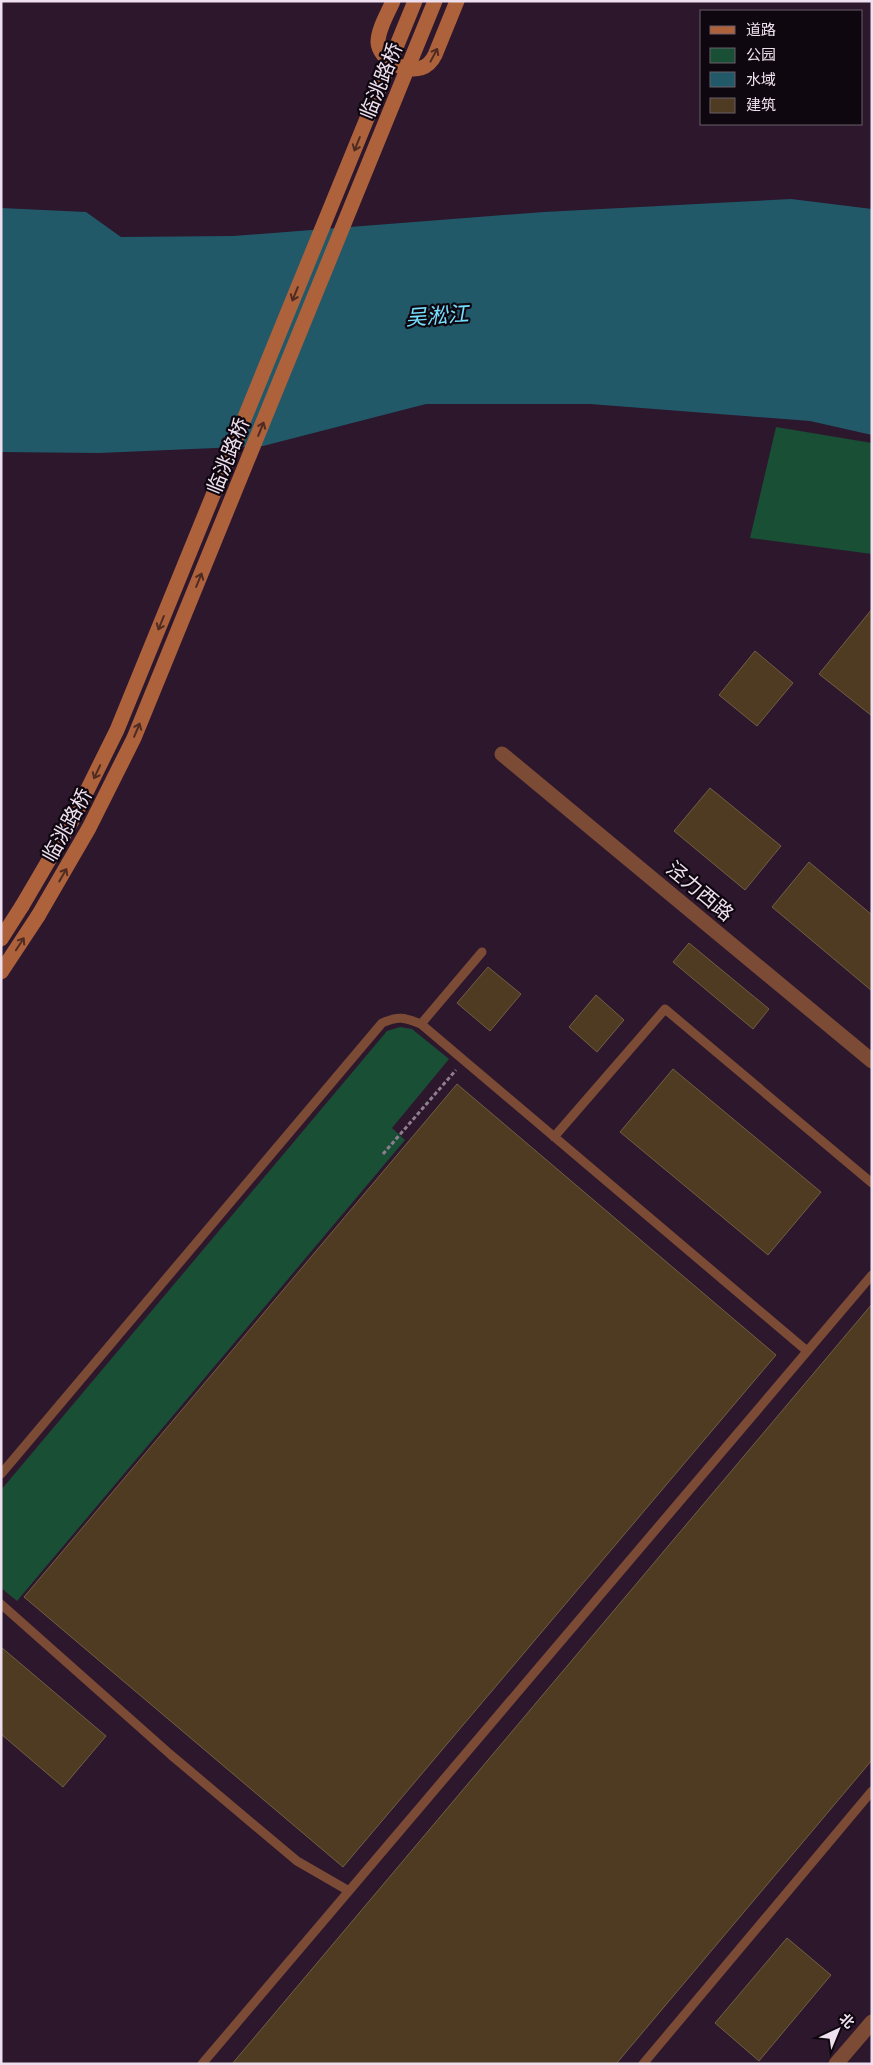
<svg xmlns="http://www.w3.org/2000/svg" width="873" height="2065" font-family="Jost,'Noto Sans SC',sans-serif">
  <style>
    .green { fill: #194f35 }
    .water { fill: #225969 }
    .building { fill: #4f3b21; stroke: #735e42 }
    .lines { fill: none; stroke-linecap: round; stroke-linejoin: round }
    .path { stroke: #8f7e90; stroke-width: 3; stroke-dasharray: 4 2.5; stroke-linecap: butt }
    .lane { stroke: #7b4b35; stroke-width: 9 }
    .street { stroke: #7b4b35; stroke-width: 15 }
    .secondary { stroke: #ae623c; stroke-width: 15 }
    .secondary-bridge { stroke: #ae623c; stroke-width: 15 }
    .oneway { stroke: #4f2b22 }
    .labels { text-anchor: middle; stroke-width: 4.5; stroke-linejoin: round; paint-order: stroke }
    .street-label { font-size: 20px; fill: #eee0ee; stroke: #0f0710 }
    .water-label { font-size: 21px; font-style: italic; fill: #75e0ff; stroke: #0f0710 }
  </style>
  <rect width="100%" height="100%" fill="#2c172d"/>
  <!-- green -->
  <path class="green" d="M 776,427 L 872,443 L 872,554 L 750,538 Z
    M 400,1027 L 412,1029 L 449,1059 L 392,1128 L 405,1140 L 17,1601 L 1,1588 L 1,1490 L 387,1031 Z"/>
  <!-- water -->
  <path class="water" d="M 791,199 L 872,209 L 872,435 L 810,421 L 590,404 L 426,404 L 263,446 L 99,453 L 1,452 L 1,208 L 86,212 L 121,237 L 233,236 L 544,212 Z"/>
  <!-- building -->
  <path class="building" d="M 872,609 L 872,716 L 819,674 Z
    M 755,651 L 793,683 L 757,726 L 719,695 Z
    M 710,788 L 781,846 L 745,890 L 674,831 Z
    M 809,862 L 872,915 L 872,991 L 772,907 Z
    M 689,943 L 769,1009 L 753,1029 L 673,962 Z
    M 488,967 L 521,994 L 490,1031 L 457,1003 Z
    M 596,995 L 624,1020 L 597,1052 L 569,1027 Z
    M 673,1069 L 821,1192 L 768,1255 L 620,1132 Z
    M 457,1084 L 776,1355 L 343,1867 L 24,1597 Z
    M 872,1304 L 872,1760 L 616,2064 L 232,2064 Z
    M 1,1647 L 106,1736 L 63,1787 L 1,1734 Z
    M 787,1938 L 831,1975 L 759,2061 L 715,2023 Z"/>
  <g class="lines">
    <!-- path -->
    <path class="path" d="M 383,1154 L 456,1070"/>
    <!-- lane -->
    <path class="lane" d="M 421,1024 L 482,952
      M 554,1137 L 665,1009 L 872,1183
      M 1,1474 L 382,1023 C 398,1016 404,1017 421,1024 L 807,1351
      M 1,1604 L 171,1755 L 297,1861 L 349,1891
      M 202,2064 L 872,1275
      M 643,2064 L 872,1791"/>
    <!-- street -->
    <path class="street" d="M 502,754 L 872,1061
      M 836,2064 L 872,2022"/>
    <!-- secondary -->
    <path class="secondary" d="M 393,1 C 388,13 378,29 378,42 C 379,60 406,73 421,68 C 428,66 432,61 435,55 L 457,1
      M 1,939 L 22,906
      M 1,972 L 38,916"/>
    <!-- secondary-bridge -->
    <path class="secondary-bridge" d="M 22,906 L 73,819 L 117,730 L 415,1
      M 38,916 L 89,828 L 134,738 L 435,1"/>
  </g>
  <!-- one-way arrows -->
  <defs><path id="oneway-shaft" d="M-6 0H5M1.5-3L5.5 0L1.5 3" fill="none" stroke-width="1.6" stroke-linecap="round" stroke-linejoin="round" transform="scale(1.25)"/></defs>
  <g class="oneway">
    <use href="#oneway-shaft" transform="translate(434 55) rotate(-62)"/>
    <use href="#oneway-shaft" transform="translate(357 144) rotate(112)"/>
    <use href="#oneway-shaft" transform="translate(295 294) rotate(112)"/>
    <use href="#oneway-shaft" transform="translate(261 429) rotate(-68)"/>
    <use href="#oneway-shaft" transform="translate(199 580) rotate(-68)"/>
    <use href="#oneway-shaft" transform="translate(161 623) rotate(112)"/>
    <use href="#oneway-shaft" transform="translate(137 730) rotate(-67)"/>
    <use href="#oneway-shaft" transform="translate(97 772) rotate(115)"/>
    <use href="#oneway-shaft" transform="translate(63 875) rotate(-60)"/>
    <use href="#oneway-shaft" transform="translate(20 944) rotate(-57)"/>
  </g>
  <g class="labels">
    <!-- street labels -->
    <g class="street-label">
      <text transform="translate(381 81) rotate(-68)" y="7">临洮路桥</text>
      <text transform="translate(228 456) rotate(-68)" y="7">临洮路桥</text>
      <text transform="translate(67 825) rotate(-61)" y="7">临洮路桥</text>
      <text transform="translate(700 891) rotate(40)" y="7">泾力西路</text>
    </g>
    <!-- water labels -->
    <g class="water-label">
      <text transform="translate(437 316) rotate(-4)" y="7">吴淞江</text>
    </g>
  </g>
  <!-- border -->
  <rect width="873" height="2065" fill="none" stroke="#eee0ee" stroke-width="5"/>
  <!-- legend -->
  <rect x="700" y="10" width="162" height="115" fill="#0f0710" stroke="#685e69"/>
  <rect x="710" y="26" width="25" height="8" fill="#ae623c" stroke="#685e69"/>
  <text x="746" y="35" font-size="15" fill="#eee0ee">道路</text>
  <rect x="710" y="48" width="25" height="15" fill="#194f35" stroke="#685e69"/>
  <text x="746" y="60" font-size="15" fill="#eee0ee">公园</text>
  <rect x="710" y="72" width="25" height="15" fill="#225969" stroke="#685e69"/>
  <text x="746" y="85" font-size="15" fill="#eee0ee">水域</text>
  <rect x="710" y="98" width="25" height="15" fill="#4f3b21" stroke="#685e69"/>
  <text x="746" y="110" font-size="15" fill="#eee0ee">建筑</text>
  <!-- north arrow -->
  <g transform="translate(838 2030) rotate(44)" stroke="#0f0710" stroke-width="4" paint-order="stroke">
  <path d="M0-4L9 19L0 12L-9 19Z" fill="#eee0ee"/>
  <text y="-8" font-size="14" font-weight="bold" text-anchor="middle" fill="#eee0ee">北</text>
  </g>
</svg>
